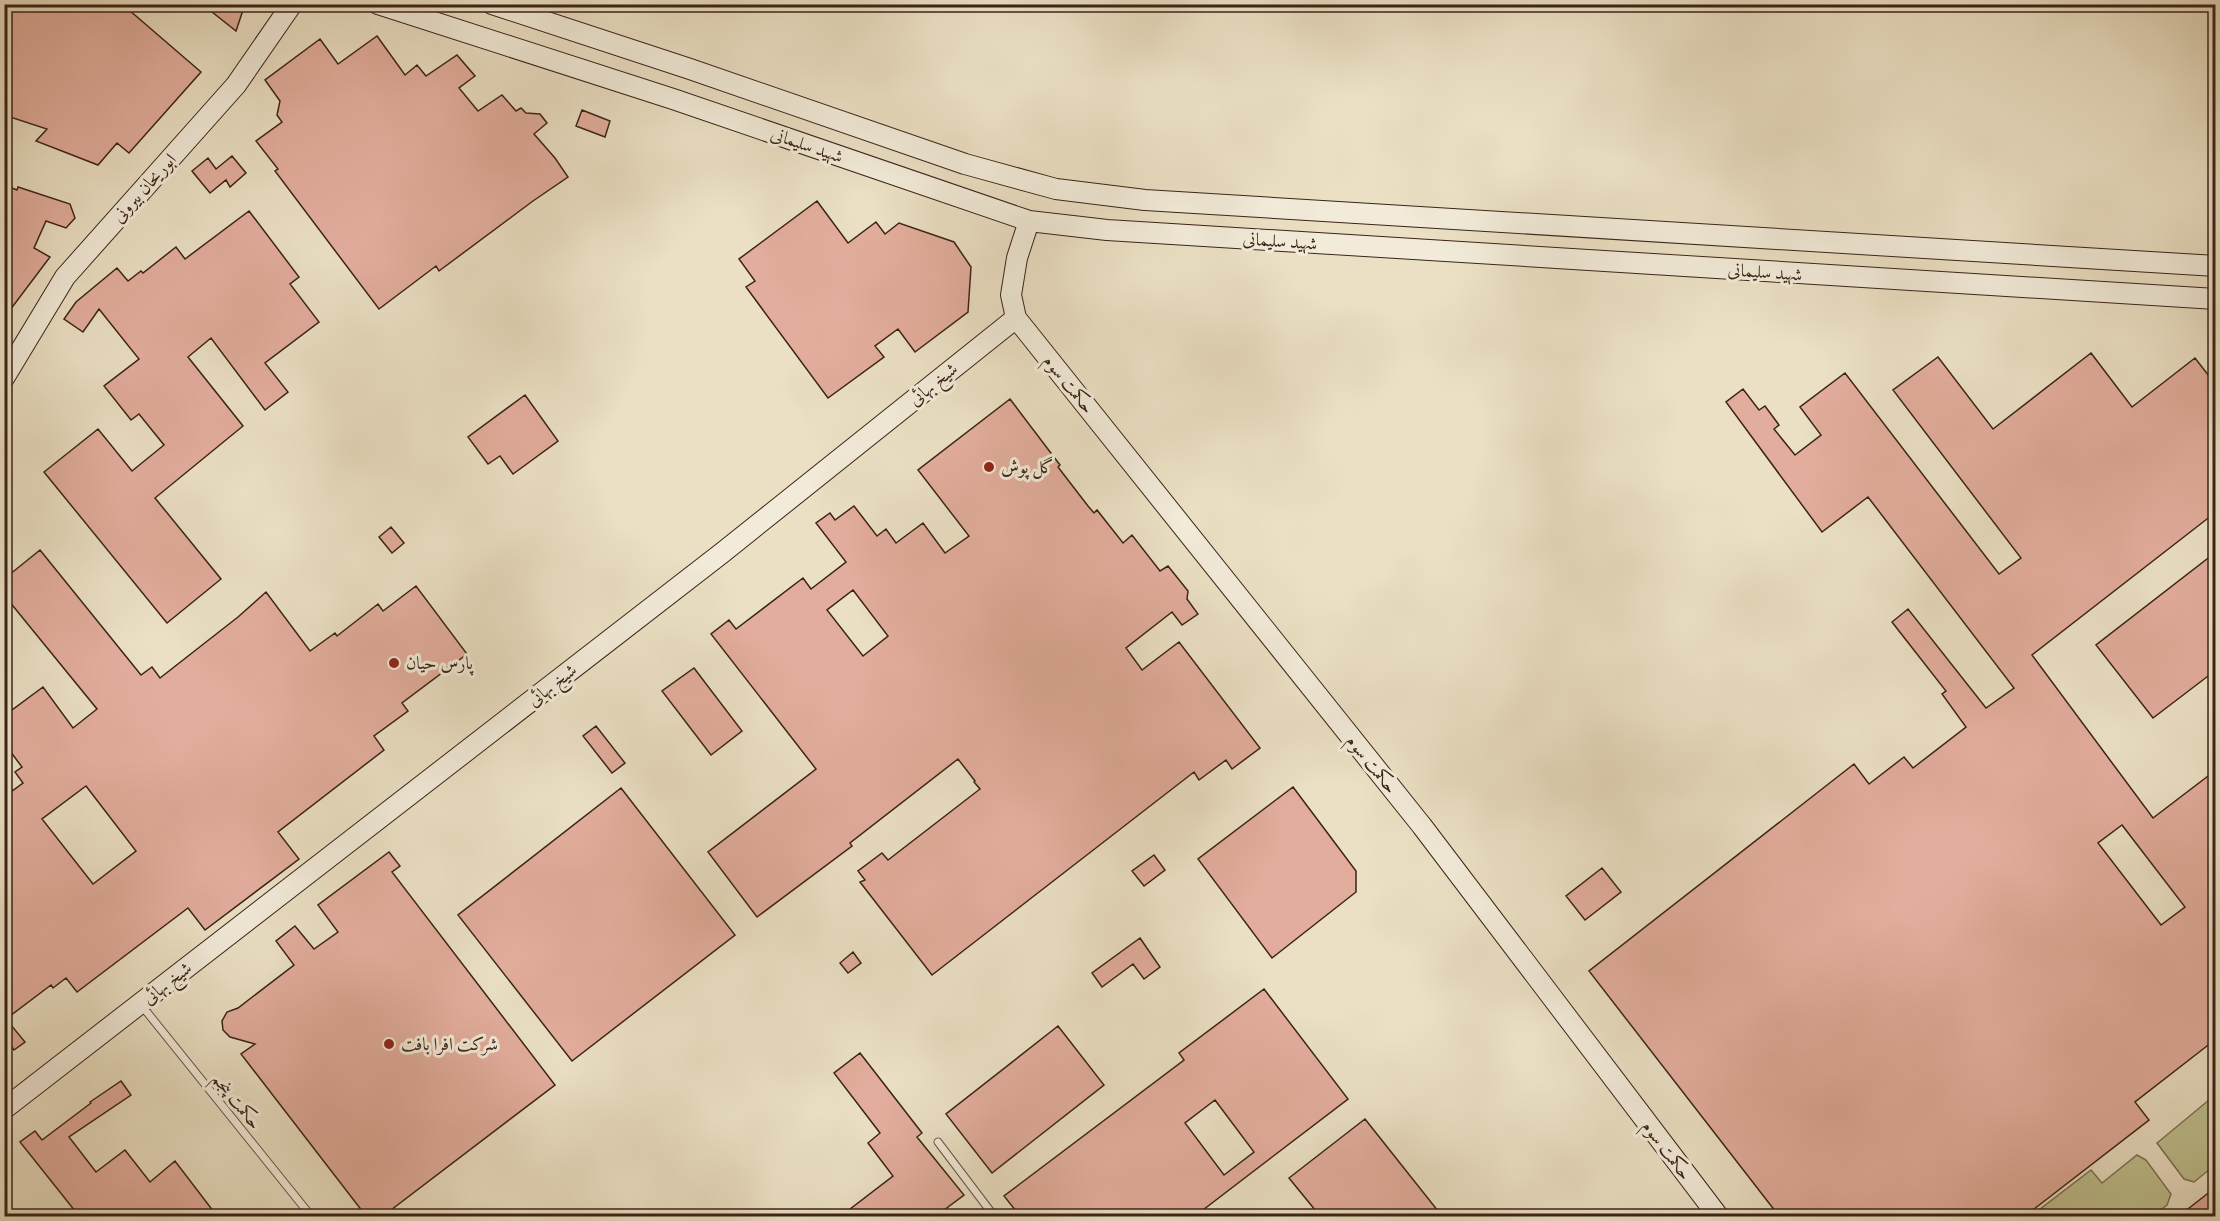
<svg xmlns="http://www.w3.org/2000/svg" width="2220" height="1221" font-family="'Sorts Mill Goudy',Amiri,serif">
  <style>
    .green { fill: #bfc08f; stroke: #7d7254; stroke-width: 1.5 }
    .building { fill: #e2ad9c; stroke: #3b2318; stroke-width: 1.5; fill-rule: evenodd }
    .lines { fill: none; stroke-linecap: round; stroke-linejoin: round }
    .lane-casing { stroke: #675243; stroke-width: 9 }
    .secondary-casing { stroke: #3b2318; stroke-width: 22 }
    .lane { stroke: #f2ebd9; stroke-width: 7 }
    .secondary { stroke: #f2ebd9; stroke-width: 20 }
    .poi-dot { fill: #8f2418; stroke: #f2ebd9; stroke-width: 2 }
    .labels { text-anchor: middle; stroke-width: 6; stroke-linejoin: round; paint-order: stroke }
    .street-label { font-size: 18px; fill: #3b2318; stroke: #f2ebd9 }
    .poi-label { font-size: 18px; fill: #3b2318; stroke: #f2ebd9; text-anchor: start }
  </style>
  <rect width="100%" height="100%" fill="#ebe0c4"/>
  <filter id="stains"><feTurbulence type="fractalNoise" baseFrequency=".00333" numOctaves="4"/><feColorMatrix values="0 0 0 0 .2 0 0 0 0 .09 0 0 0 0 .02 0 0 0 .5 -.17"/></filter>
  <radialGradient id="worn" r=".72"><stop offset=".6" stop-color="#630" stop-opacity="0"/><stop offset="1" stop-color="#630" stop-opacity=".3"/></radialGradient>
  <!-- green -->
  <path class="green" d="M 2215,1095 L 2215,1165 L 2194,1182 L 2184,1179 L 2157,1143 Z
    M 2137,1155 L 2146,1160 L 2171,1194 L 2167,1205 L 2153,1216 L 2031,1216 L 2091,1170 L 2102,1183 Z"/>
  <!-- building -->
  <path class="building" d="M 4,4 L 122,4 L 201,72 L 129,153 L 117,143 L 98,165 L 36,141 L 47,129 L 4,115 Z
    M 202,4 L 245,4 L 236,31 Z
    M 377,36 L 405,75 L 417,65 L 426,76 L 457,55 L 475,76 L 459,88 L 478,111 L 502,95 L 516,111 L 521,108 L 526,113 L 540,114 L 547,123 L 534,134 L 555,158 L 568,177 L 533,201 L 439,271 L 436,266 L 379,309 L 275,171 L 278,169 L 256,141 L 282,122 L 277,115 L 280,101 L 265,80 L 320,39 L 338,64 Z
    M 582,110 L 610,121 L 605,137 L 576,126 Z
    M 232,156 L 246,173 L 230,187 L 226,180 L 210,193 L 192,171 L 208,158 L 216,169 Z
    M 4,185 L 17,190 L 18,187 L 70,204 L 75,218 L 66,228 L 46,221 L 34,248 L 50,257 L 4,318 Z
    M 817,201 L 848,243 L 876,222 L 885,234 L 899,223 L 954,242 L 971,267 L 968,312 L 915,352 L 898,329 L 875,346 L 884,357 L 828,398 L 746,287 L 755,281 L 739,259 Z
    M 249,211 L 299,277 L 290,284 L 319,322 L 265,363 L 288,392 L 265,410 L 211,338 L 188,357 L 243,426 L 155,498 L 221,579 L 167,623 L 44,472 L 98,429 L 132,471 L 164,445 L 139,414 L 131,420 L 104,386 L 139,359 L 99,309 L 83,332 L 64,319 L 76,302 L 117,268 L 128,281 L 141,271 L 143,273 L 176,247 L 185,259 Z
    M 2091,353 L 2132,407 L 2195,358 L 2216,385 L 2216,512 L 2032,655 L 2153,818 L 2216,770 L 2216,1039 L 2135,1102 L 2149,1120 L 2025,1216 L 1779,1216 L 1589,971 L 1854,764 L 1869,784 L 1904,757 L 1913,768 L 1966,727 L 1942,694 L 1946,691 L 1892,622 L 1908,609 L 1986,708 L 2014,688 L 1868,497 L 1822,532 L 1726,402 L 1743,389 L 1759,410 L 1765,406 L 1779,425 L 1774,429 L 1795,455 L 1821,435 L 1800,407 L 1845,373 L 1999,574 L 2021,558 L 1893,390 L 1938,357 L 1993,429 ZM 2122,825 L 2185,907 L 2161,925 L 2098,843 Z
    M 525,395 L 558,441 L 513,474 L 500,456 L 488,464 L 468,437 Z
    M 1010,399 L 1060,465 L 1058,467 L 1088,506 L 1094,513 L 1097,510 L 1123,543 L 1132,535 L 1160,571 L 1168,566 L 1188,591 L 1187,599 L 1198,614 L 1182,625 L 1172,612 L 1126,648 L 1142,670 L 1179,642 L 1260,748 L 1232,769 L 1226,760 L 1199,780 L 1194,772 L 932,975 L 860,882 L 865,880 L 858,871 L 882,853 L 888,860 L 980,789 L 974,782 L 975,781 L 958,759 L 850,843 L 852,846 L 757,917 L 708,852 L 816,769 L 711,634 L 729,620 L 736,629 L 803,578 L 811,589 L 846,562 L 816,523 L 830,513 L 835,520 L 854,506 L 877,536 L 886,529 L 896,543 L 923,523 L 945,553 L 969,536 L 918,470 ZM 853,590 L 888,636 L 863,656 L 827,610 Z
    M 391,527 L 404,543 L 392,553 L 379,537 Z
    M 40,550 L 141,675 L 152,667 L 160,678 L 238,617 L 266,592 L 310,651 L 335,633 L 337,636 L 378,604 L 383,611 L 416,586 L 467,654 L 402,703 L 408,711 L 374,736 L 384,750 L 278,832 L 299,859 L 205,930 L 188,908 L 77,992 L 66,978 L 53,988 L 51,985 L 6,1019 L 25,1042 L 14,1050 L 12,1047 L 4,1052 L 4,797 L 23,783 L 15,772 L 22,767 L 4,743 L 4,716 L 43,687 L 73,728 L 97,709 L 4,595 L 4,579 ZM 86,786 L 136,851 L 93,884 L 42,819 Z
    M 2216,552 L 2216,670 L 2153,718 L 2096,645 Z
    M 694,668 L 742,731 L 711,755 L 662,691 Z
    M 596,726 L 625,763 L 612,773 L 583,736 Z
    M 1293,787 L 1356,871 L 1356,892 L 1272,958 L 1198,859 Z
    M 621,788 L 735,935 L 572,1061 L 458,915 Z
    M 389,852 L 400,866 L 392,872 L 555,1085 L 383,1216 L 366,1216 L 241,1054 L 255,1044 L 230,1037 L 223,1030 L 222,1021 L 227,1012 L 238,1008 L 294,965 L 276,941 L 295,926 L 314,949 L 338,932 L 318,905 Z
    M 1154,855 L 1165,870 L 1144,886 L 1132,871 Z
    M 1602,868 L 1621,892 L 1585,920 L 1566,896 Z
    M 1140,938 L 1160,967 L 1144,979 L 1133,964 L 1102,987 L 1092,973 Z
    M 853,952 L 861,963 L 848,973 L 840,963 Z
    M 1264,989 L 1348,1099 L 1195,1216 L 1020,1216 L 1004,1196 L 1184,1060 L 1179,1053 ZM 1215,1100 L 1254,1152 L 1224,1175 L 1185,1123 Z
    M 1058,1026 L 1104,1085 L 992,1173 L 946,1114 Z
    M 860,1053 L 922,1133 L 917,1137 L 964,1195 L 936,1216 L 841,1216 L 893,1176 L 868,1143 L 880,1133 L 834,1073 Z
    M 121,1081 L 131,1095 L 69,1137 L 96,1172 L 125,1150 L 150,1182 L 175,1161 L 217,1216 L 79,1216 L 20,1142 L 35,1131 L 42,1140 L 91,1103 L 90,1102 Z
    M 1365,1119 L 1442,1216 L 1320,1216 L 1289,1178 Z
    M 2216,1187 L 2216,1216 L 2179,1216 Z"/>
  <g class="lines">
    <defs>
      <path id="lane" d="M 142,1006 L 311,1216
        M 938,1142 L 994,1216"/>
      <path id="secondary" d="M 378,4 L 673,99 L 1029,221 L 1107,230 L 2216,299
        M 492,4 L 690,69 L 965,164 L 1056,189 L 1145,200 L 2216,266
        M 1029,221 L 1017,258 L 1011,295 L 1016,318 L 1422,826 L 1718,1216
        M 4,378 L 65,277 L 236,85 L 292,4
        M 4,1109 L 722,553 L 1016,318"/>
    </defs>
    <!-- lane casing -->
    <use href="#lane" class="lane-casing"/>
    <!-- secondary casing -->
    <use href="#secondary" class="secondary-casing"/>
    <!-- lane -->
    <use href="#lane" class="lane"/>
    <!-- secondary -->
    <use href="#secondary" class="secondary"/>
  </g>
  <!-- markers -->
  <g class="poi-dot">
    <circle cx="989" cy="467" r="6"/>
    <circle cx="394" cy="663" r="6"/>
    <circle cx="389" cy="1044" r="6"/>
  </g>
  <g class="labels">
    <!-- street labels -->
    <g class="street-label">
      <text transform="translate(807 145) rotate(19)" y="6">شهید سلیمانی</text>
      <text transform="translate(144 188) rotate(-48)" y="6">ابوریحان بیرونی</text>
      <text transform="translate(1280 241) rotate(4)" y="6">شهید سلیمانی</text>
      <text transform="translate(1765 272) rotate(4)" y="6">شهید سلیمانی</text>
      <text transform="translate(933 384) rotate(-39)" y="6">شیخ بهائی</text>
      <text transform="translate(1069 384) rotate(51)" y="6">حکمت سوم</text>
      <text transform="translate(552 685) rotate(-38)" y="6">شیخ بهائی</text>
      <text transform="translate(1372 764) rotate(51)" y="6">حکمت سوم</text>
      <text transform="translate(167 983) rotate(-38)" y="6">شیخ بهائی</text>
      <text transform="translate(237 1101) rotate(51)" y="6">حکمت پنجم</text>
      <text transform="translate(1667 1150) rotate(53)" y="6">حکمت سوم</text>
    </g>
    <!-- poi labels -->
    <g class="poi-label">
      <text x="1001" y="473">گل پوش</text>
      <text x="406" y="669">پارس حیان</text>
      <text x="401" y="1050">شرکت افرا بافت</text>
    </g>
  </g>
  <!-- margin -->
  <rect width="2220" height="1221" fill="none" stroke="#ebe0c4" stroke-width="24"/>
  <rect x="6" y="6" width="2208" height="1209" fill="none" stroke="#3b2318" stroke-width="3"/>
  <rect x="12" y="12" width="2196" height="1197" fill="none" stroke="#3b2318" stroke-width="1.5"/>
  <rect width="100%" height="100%" filter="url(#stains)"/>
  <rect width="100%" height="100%" fill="url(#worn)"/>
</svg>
